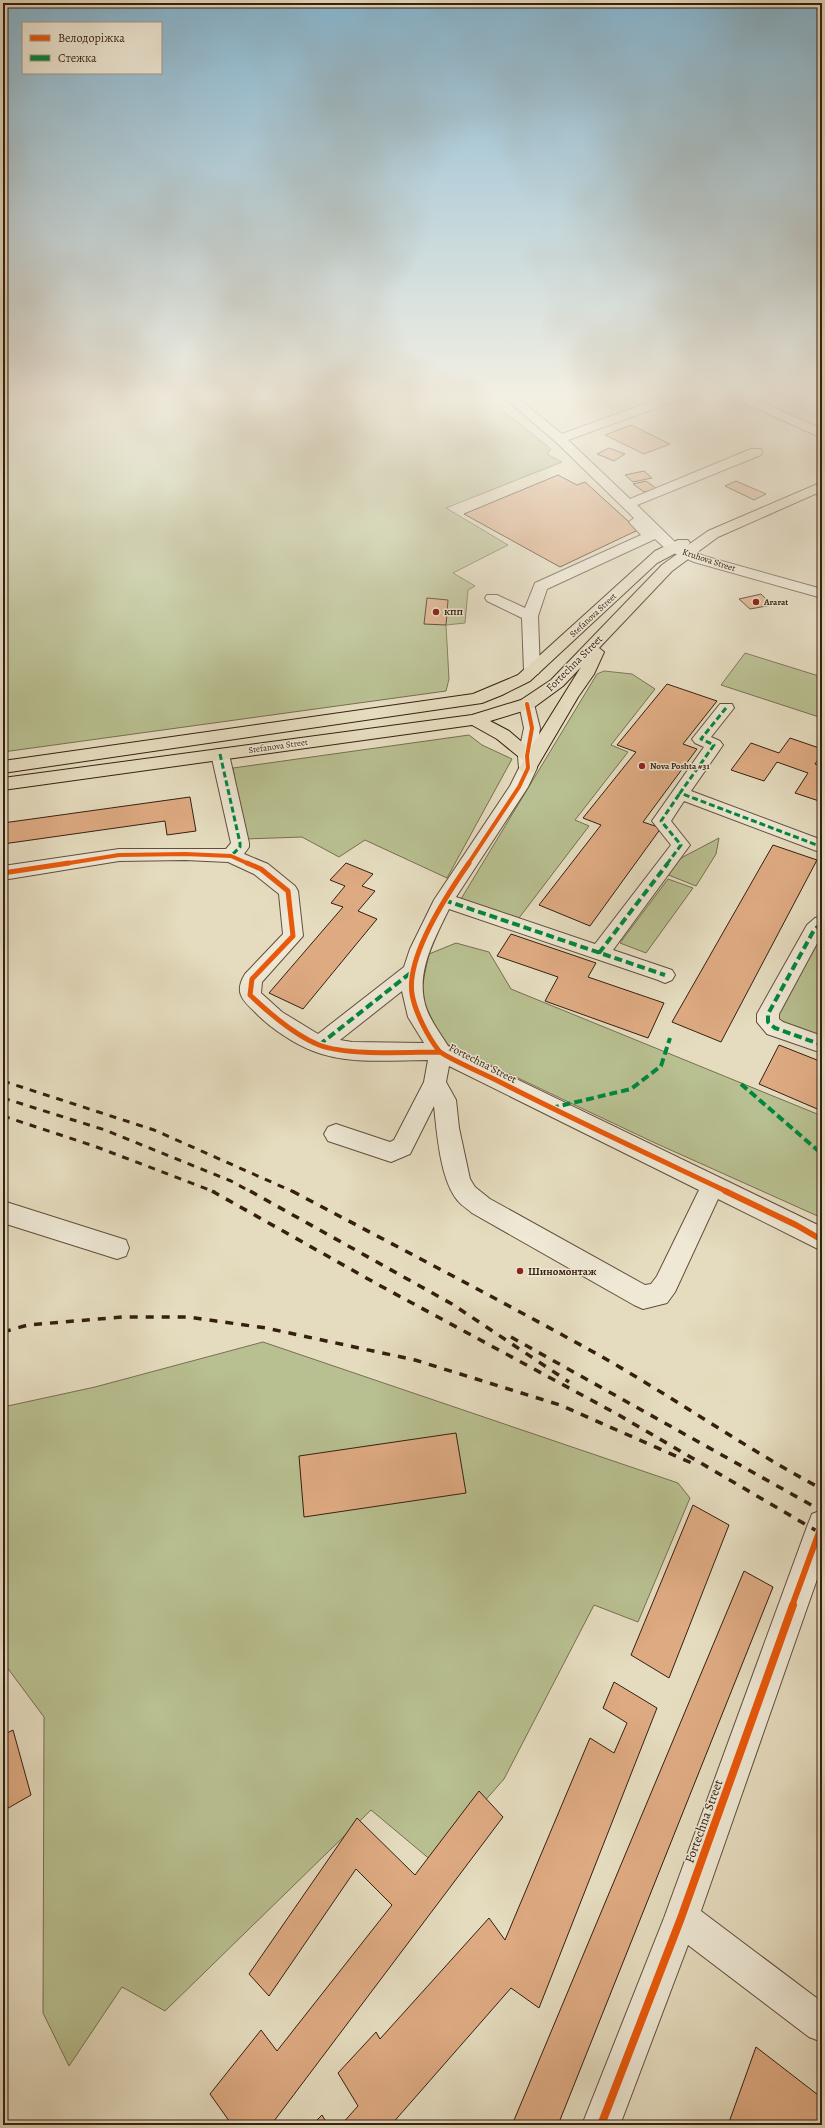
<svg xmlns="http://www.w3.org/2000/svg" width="825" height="2128" font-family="Alegreya,serif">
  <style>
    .green { fill: #b8bf90; stroke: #776f50 }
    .building { fill: #deaa82; stroke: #361f11 }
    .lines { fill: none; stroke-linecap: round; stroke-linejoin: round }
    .minor-casing { stroke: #624e3c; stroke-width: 2 }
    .major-casing { stroke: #361f11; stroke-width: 2 }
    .minor { fill: #eee8d5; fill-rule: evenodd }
    .major { fill: #e5dcbf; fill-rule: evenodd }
    .rail-far1 { stroke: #361f11; stroke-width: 3; stroke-dasharray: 7 7; stroke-linecap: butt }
    .rail { stroke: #361f11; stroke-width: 3.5; stroke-dasharray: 8 8; stroke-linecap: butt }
    .quiet-far1 { stroke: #00873e; stroke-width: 3; stroke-dasharray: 6 3; stroke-linecap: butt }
    .quiet { stroke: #00873e; stroke-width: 4; stroke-dasharray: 8 4; stroke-linecap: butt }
    .cycleway-far3-casing { stroke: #eee8d5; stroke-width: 6 }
    .cycleway-far2-casing { stroke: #eee8d5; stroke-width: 8 }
    .cycleway-far1-casing { stroke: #eee8d5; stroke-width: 8 }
    .cycleway-casing { stroke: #eee8d5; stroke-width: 10 }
    .cycleway-far3 { stroke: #e8590c; stroke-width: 4 }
    .cycleway-far2 { stroke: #e8590c; stroke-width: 5 }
    .cycleway-far1 { stroke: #e8590c; stroke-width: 6 }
    .cycleway { stroke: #e8590c; stroke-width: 8 }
    .poi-dot { fill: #8f2418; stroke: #eee8d5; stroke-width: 1.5 }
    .labels { text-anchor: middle; stroke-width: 3; stroke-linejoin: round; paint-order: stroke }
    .far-street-label { font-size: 9px; fill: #361f11; stroke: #eee8d5 }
    .far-poi-label { font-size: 9px; font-weight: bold; fill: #361f11; stroke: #eee8d5; text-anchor: start }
    .street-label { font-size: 11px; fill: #361f11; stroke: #eee8d5 }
    .poi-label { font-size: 11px; font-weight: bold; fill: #361f11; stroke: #eee8d5; text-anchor: start }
    .near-street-label { font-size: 13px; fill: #361f11; stroke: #eee8d5 }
  </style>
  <rect width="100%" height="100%" fill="#e5dcbf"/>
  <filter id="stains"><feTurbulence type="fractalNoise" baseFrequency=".005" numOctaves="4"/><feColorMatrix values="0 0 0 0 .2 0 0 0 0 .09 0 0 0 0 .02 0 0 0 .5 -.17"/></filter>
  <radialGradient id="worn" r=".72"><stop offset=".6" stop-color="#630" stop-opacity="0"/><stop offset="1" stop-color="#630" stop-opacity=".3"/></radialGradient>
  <!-- green -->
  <path class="green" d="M 3,396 L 485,396 L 551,449 L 547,454 L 562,462 L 446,508 L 508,545 L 453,573 L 475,586 L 468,590 L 465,623 L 446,625 L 449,679 L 446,691 L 3,752 Z
    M 745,653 L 822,677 L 822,718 L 721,685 Z
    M 604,671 L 632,674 L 655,689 L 611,745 L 628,752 L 575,820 L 589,826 L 519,918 L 461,899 L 597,674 Z
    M 469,735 L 482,745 L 512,759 L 447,878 L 365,840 L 339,857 L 302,837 L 245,839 L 233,768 Z
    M 719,838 L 716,854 L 696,886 L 661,872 L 664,867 Z
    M 668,879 L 693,888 L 646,953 L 620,943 Z
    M 822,941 L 822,1041 L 778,1022 L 775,1007 L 805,953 Z
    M 456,943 L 489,952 L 511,989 L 822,1116 L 822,1218 L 655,1143 L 444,1043 L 420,995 L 429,954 Z
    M 263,1342 L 678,1483 L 690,1498 L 638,1622 L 594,1605 L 504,1779 L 432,1861 L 371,1810 L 165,2011 L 122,1987 L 69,2066 L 43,2013 L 44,1717 L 3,1662 L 3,1407 L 95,1387 Z"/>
  <!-- building -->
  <path class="building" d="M 631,425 L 670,444 L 644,454 L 605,435 Z
    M 609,448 L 625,454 L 614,461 L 597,454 Z
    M 644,471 L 652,478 L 633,482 L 625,475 Z
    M 558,475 L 577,485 L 585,482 L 638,530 L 560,567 L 464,514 Z
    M 646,481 L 657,489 L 644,492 L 633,484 Z
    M 736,481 L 766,494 L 754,500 L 725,486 Z
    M 761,594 L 772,605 L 750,609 L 739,599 Z
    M 427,598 L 448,600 L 446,625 L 424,624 Z
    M 667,684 L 717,701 L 683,744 L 697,749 L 643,822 L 661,828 L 590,926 L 539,905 L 601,825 L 583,818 L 636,752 L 617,745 Z
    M 790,738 L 822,749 L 822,754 L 815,764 L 822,766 L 822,802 L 795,793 L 808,773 L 777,762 L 764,781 L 731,770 L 751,743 L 779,753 Z
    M 190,797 L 196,831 L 167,835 L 165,821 L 3,844 L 3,823 Z
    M 773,845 L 817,860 L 721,1042 L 672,1022 Z
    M 346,863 L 373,874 L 362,886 L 375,891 L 358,911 L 377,919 L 303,1009 L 269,993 L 343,907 L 331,903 L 345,886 L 330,880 Z
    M 511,934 L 596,963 L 588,977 L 664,1003 L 648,1038 L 545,1001 L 558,977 L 497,956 Z
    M 779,1045 L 822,1062 L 822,1111 L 759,1084 Z
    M 456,1433 L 466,1493 L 304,1517 L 299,1456 Z
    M 693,1505 L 729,1525 L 669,1678 L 631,1655 Z
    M 744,1571 L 773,1587 L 558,2125 L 512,2125 Z
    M 614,1682 L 657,1708 L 539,2008 L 511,1988 L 391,2125 L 341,2125 L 358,2106 L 338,2073 L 376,2032 L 380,2039 L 489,1918 L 505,1940 L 590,1738 L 614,1753 L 627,1723 L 603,1708 Z
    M 13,1730 L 31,1795 L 3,1811 L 3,1735 Z
    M 479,1791 L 503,1817 L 271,2125 L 232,2125 L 210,2094 L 261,2030 L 277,2051 L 392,1905 L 356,1869 L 269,1996 L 249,1974 L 357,1818 L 415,1875 Z
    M 756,2047 L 822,2098 L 822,2125 L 728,2125 Z
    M 322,2115 L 328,2125 L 312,2125 Z"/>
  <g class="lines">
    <defs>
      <path id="minor" d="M 502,396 L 515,396 L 562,434 L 666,396 L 683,396 L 681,399 L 568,440 L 630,499 L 751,449 L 761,449 L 762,452 L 761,455 L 637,505 L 677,544 L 704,556 L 822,589 L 822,598 L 694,562 L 667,550 L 655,539 L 547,589 L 538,616 L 540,671 L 538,674 L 526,674 L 524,671 L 522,618 L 487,601 L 485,598 L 487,595 L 497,595 L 525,608 L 535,583 L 641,535 L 629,522 L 634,518 L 556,442 Z
        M 733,396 L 748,396 L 822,429 L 822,438 L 735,399 Z
        M 527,699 L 533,700 L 540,728 L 536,756 L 537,768 L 528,787 L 456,897 L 595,944 L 671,845 L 652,821 L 704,747 L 695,743 L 692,739 L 720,704 L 732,704 L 734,708 L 711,737 L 720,741 L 723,745 L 691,791 L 822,840 L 822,853 L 684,801 L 671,821 L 690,845 L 613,950 L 672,970 L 675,975 L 672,980 L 665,983 L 658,980 L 449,909 C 433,942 411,980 430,1017 C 435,1027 442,1036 448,1046 L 822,1227 L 822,1251 L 718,1199 L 675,1292 L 667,1303 L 643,1309 L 634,1305 L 472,1213 C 468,1209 462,1206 458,1201 C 440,1180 437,1133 434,1106 L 410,1154 L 391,1162 L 328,1141 L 324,1134 L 328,1127 L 336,1124 L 390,1142 L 394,1140 L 424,1082 L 428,1060 C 391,1060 348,1065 313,1051 C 294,1044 269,1027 255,1012 C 242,1000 234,992 245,974 L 283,934 L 279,894 L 254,874 L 228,862 L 185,860 L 119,861 L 3,880 L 3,866 L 119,849 L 226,849 L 231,843 L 211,754 L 214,750 L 220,749 L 226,750 L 229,754 L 249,843 L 249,847 L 244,854 L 268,864 L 295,886 L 298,891 L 303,936 L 262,982 L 261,993 L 282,1012 L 318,1034 L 404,967 L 410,949 L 434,900 L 510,786 L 519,768 L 518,756 L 524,728 L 519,704 L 521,700 ZM 402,991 L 408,1017 L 424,1043 L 352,1042 L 340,1040 ZM 449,1066 L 699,1190 L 657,1276 L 651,1284 L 645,1285 L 490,1199 L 475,1187 L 470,1179 L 459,1128 L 456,1100 L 446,1082 Z
        M 822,916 L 822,934 L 779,1014 L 779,1019 L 783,1022 L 822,1036 L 822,1053 L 767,1034 L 757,1022 L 757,1014 L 807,925 L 815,918 Z
        M 3,1201 L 126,1240 L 129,1248 L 126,1256 L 117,1259 L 3,1223 Z
        M 822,1510 L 822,1565 L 701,1911 L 822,2002 L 822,2042 L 809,2037 L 688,1945 L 620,2125 L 582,2125 L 664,1918 L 808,1524 L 812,1514 Z"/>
      <path id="major" d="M 822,482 L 822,491 L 718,537 L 672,571 L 599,648 L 604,652 L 594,674 L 578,697 L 534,772 L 528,774 L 522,772 L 519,768 L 524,761 L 497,739 L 472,725 L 3,790 L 3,778 L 472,715 L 521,700 L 551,680 L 662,565 L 687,547 L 657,563 L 530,681 L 502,695 L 482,703 L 3,773 L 3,761 L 473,694 L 518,675 L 655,551 L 678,540 L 688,540 L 690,543 L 688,545 L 708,531 ZM 581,667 L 530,749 L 509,731 L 490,721 L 533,708 L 563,686 Z"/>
    </defs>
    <!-- minor casing -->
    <use href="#minor" class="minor-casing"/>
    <!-- major casing -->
    <use href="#major" class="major-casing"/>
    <!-- minor -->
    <use href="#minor" class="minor"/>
    <!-- major -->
    <use href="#major" class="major"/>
    <!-- rail-far1 -->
    <path class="rail-far1" d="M 3,1081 L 154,1130 L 294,1192
      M 3,1098 L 105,1130 L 231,1181 L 251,1192
      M 3,1116 L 94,1146 L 215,1192"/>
    <!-- rail -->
    <path class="rail" d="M 212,1191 L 377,1284 L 617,1414 L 822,1534
      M 250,1191 L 452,1304 L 569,1382
      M 292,1191 C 394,1245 496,1298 597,1354 C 673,1397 745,1448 822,1489
      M 3,1332 L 28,1325 L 122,1317 L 188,1317 L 266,1328 L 415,1360 L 560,1405 L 694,1464
      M 511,1337 L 822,1511"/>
    <!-- quiet-far1 -->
    <path class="quiet-far1" d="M 726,708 L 701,739 L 714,745 L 680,793 L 822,847
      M 220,754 L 240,843 L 240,847 L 231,856
      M 667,864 L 681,845 L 661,821 L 680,793"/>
    <!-- quiet -->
    <path class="quiet" d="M 444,900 L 665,975
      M 822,923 L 814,930 L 768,1014 L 768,1022 L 775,1028 L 822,1045
      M 599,953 L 668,863
      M 319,1045 L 413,971
      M 741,1084 L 822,1154
      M 551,1108 L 631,1089 L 661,1066 L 670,1038"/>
    <defs>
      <path id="cycleway-far3" d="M 63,864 L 119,855 L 185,854 L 231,856 L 249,864
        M 468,864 L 519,787 L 528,768 L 527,756 L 532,728 L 527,704"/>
      <path id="cycleway-far2" d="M 247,863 L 261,869 L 288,891 L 293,936 L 252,979 L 250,995 C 269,1013 294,1035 319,1045 C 347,1056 408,1052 440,1052
        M 469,863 C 448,893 406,956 412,994 C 415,1012 428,1037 439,1051 C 445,1057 486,1075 496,1080 C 572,1119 650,1155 728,1192
        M 3,873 L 69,863"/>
      <path id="cycleway-far1" d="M 725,1191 L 796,1225 L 822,1240
        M 792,1606 L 822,1524"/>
      <path id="cycleway" d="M 601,2125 L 681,1918 L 793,1605"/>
    </defs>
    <!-- cycleway-far3 casing -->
    <use href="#cycleway-far3" class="cycleway-far3-casing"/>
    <!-- cycleway-far2 casing -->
    <use href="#cycleway-far2" class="cycleway-far2-casing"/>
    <!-- cycleway-far1 casing -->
    <use href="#cycleway-far1" class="cycleway-far1-casing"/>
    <!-- cycleway casing -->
    <use href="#cycleway" class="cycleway-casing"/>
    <!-- cycleway-far3 -->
    <use href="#cycleway-far3" class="cycleway-far3"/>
    <!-- cycleway-far2 -->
    <use href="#cycleway-far2" class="cycleway-far2"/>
    <!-- cycleway-far1 -->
    <use href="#cycleway-far1" class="cycleway-far1"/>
    <!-- cycleway -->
    <use href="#cycleway" class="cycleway"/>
  </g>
  <!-- sky -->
  <linearGradient id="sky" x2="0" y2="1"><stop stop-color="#87b7d2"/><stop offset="0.57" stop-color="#f3efe2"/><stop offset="1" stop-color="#f3efe2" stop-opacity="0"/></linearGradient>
  <rect width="825" height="694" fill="url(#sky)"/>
  <!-- markers -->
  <g class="poi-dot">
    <circle cx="756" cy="602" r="4"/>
    <circle cx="436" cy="612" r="4"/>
    <circle cx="642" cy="766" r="4"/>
    <circle cx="520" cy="1271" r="4"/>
  </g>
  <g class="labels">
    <!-- far-street labels -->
    <g class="far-street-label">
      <text transform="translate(709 560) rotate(18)" y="3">Kruhova Street</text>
      <text transform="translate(593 615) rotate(-43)" y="3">Stefanova Street</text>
      <text transform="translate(278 746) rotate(-8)" y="3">Stefanova Street</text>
    </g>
    <!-- far-poi labels -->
    <g class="far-poi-label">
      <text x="764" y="605">Ararat</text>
      <text x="444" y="615">КПП</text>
      <text x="650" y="769">Nova Poshta #31</text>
    </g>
    <!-- street labels -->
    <g class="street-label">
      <text transform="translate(574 663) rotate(-45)" y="4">Fortechna Street</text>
      <text transform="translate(483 1063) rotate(27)" y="4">Fortechna Street</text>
    </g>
    <!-- poi labels -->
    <g class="poi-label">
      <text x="528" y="1275">Шиномонтаж</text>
    </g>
    <!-- near-street labels -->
    <g class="near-street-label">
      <text transform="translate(703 1821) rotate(-70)" y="5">Fortechna Street</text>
    </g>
  </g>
  <!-- margin -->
  <rect width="825" height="2128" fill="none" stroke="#e5dcbf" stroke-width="16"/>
  <rect x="4" y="4" width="817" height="2120" fill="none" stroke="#361f11" stroke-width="2"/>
  <rect x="8" y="8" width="809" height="2112" fill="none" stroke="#361f11"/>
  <!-- legend -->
  <rect x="22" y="22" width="140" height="52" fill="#eee8d5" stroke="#a49887"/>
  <rect x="30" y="35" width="20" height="6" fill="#e8590c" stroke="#a49887"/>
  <text x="58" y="42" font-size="12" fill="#361f11">Велодоріжка</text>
  <rect x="30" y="55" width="20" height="6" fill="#00873e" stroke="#a49887"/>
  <text x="58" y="62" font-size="12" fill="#361f11">Стежка</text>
  <rect width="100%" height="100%" filter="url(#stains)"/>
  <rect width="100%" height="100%" fill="url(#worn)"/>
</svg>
